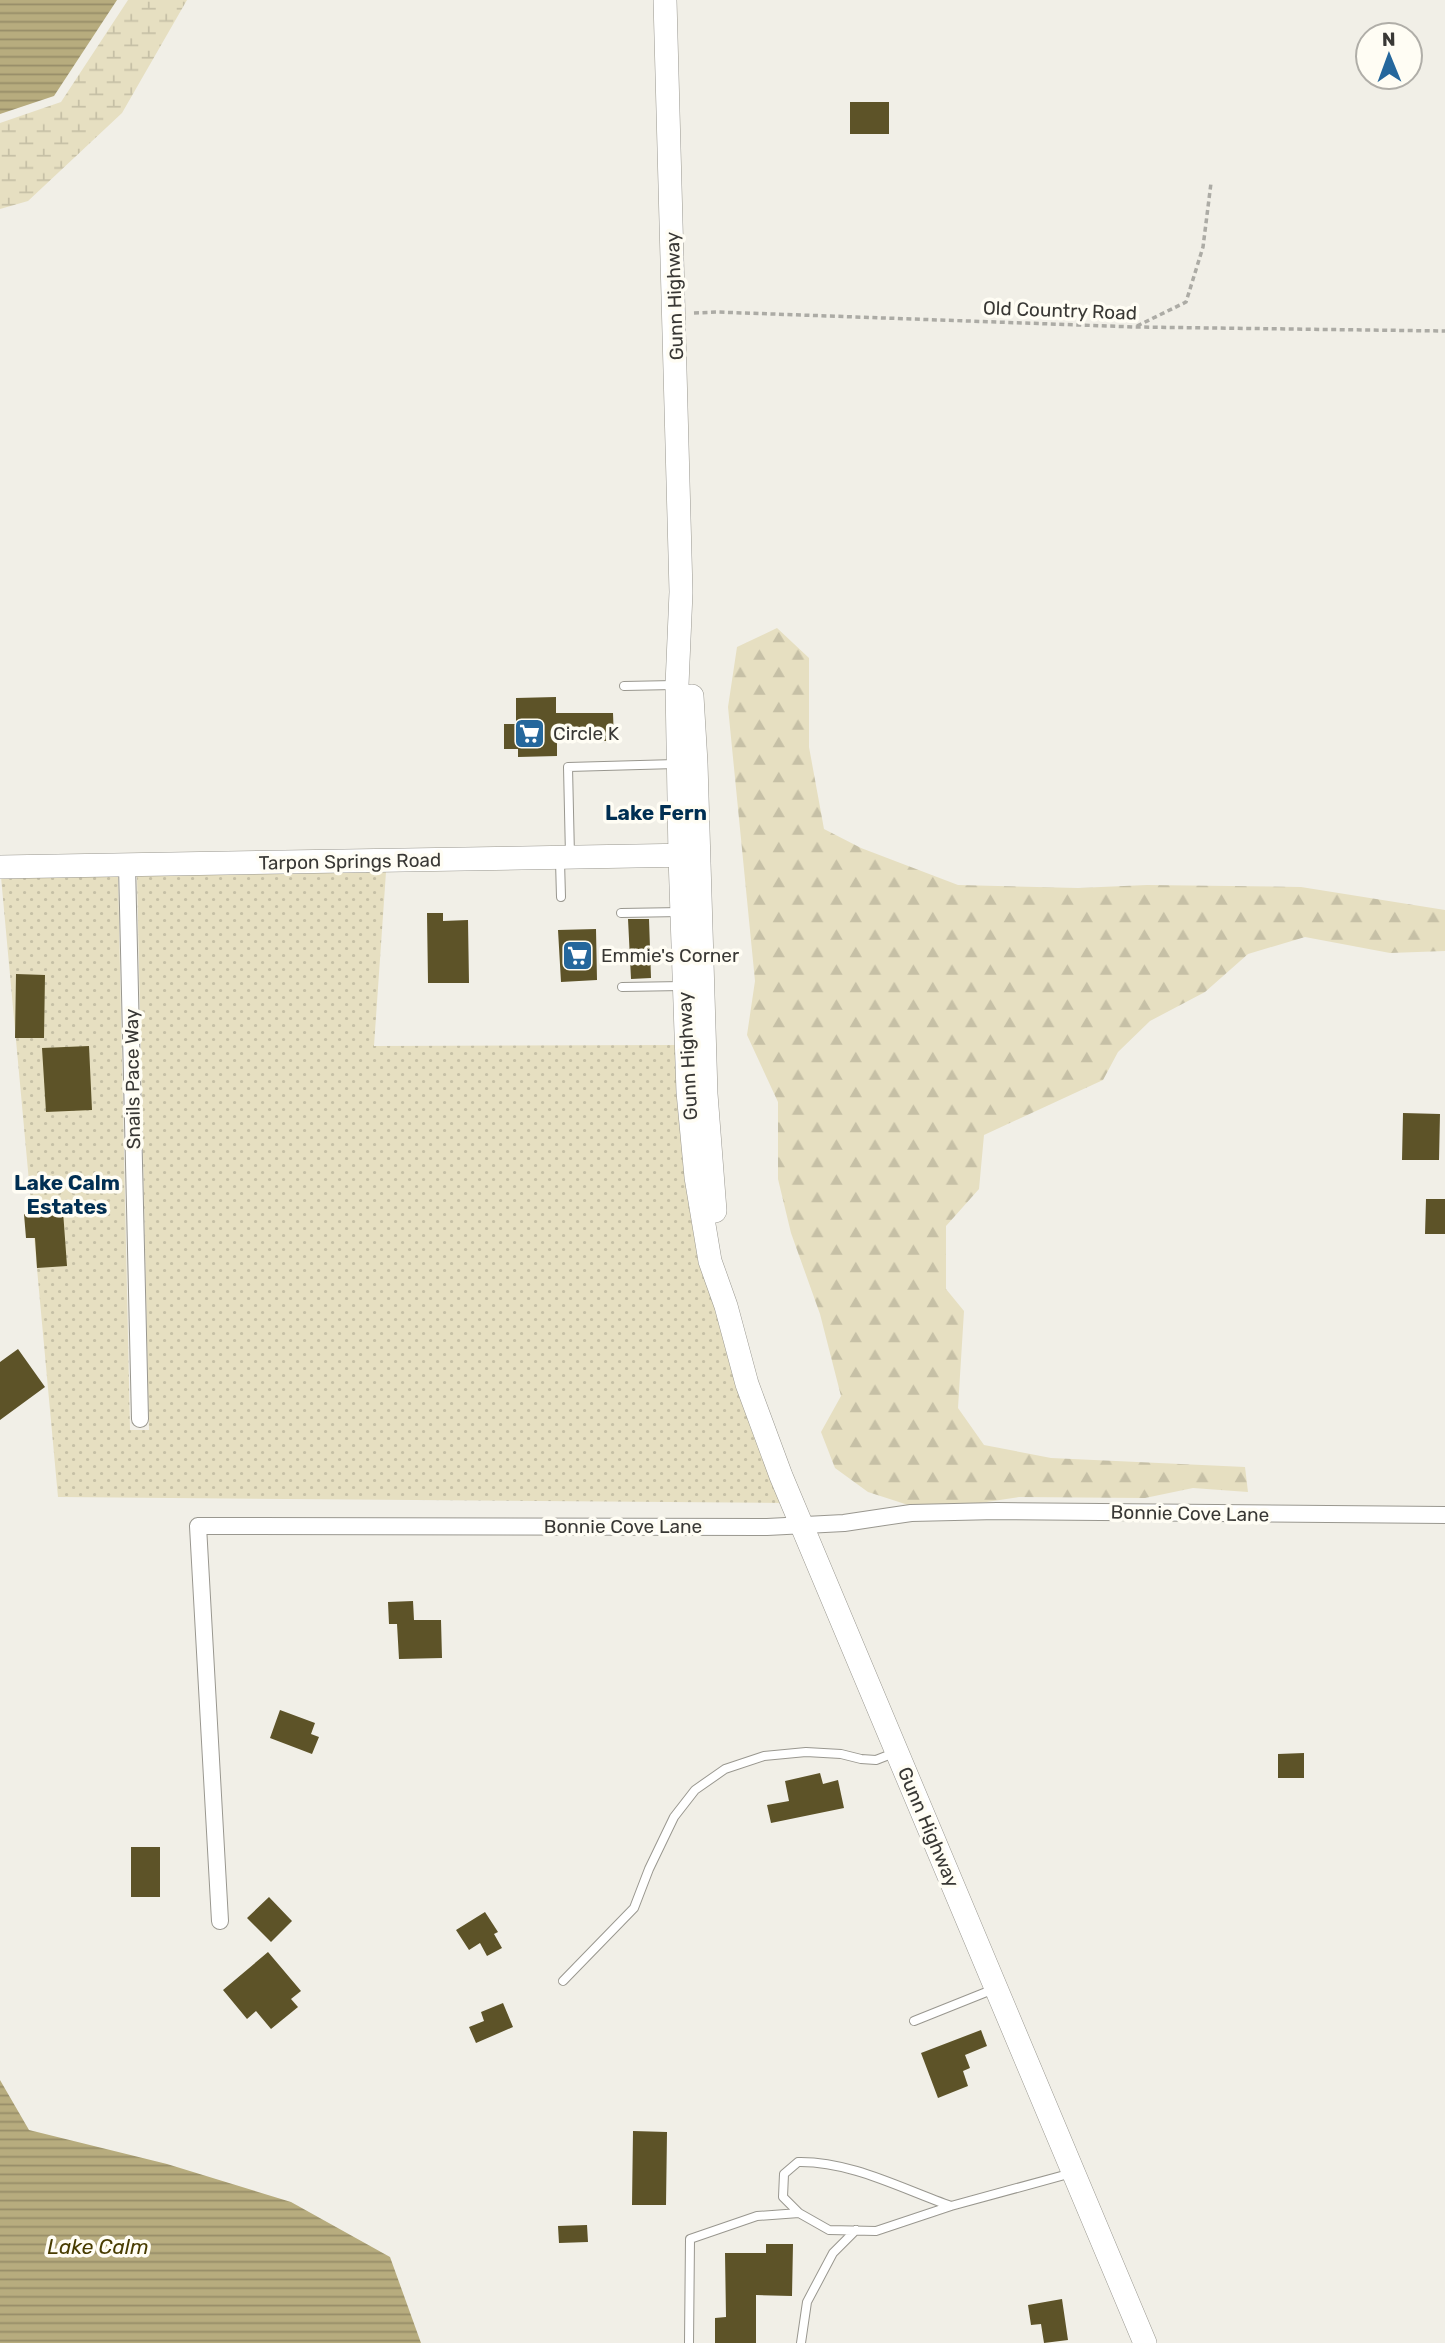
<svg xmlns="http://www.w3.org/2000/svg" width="1445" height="2343" font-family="Rubik,sans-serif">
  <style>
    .grass { fill: url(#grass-dots) }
    .forest { fill: url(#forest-firs) }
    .wetland { fill: url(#wetland-marsh) }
    .water { fill: url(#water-rules) }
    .building { fill: #5d5328 }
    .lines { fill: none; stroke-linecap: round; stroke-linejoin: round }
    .lane-casing { stroke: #99978f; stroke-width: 10 }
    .street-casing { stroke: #99978f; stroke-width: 18 }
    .secondary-casing { stroke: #99978f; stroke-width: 24 }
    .path { stroke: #acaba5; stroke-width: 3.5; stroke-dasharray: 5 3.5; stroke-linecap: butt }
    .lane { stroke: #fff; stroke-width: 8 }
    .street { stroke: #fff; stroke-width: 16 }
    .secondary { stroke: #fff; stroke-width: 23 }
    .labels { text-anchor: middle; stroke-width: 7; stroke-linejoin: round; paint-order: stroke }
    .street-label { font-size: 19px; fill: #393835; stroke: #fffdf4 }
    .poi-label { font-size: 19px; fill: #393835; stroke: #fffdf4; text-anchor: start }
    .neighbourhood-label { font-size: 21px; font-weight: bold; fill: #002f53; stroke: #fffdf4 }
    .water-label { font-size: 21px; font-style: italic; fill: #483c00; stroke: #fffdf4 }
  </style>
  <defs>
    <pattern id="grass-dots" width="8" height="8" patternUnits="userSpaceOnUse" patternTransform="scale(1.75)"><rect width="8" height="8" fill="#e6dfc1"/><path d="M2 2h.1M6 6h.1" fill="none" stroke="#c6c0a6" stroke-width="1.8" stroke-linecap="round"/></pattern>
    <pattern id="forest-firs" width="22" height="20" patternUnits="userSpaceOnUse" patternTransform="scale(1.75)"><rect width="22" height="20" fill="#e6dfc1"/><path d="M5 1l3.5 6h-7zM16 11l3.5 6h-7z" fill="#c6c0a6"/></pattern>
    <pattern id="wetland-marsh" width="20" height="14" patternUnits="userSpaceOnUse" patternTransform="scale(1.75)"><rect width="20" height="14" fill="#e6dfc1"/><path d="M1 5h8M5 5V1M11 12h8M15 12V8" fill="none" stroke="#c6c0a6"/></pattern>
    <pattern id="water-rules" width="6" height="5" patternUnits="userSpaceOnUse" patternTransform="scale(1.75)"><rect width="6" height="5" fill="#b7ac7e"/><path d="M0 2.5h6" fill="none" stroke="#968d68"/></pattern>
  </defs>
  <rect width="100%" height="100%" fill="#f1efe7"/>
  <!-- grass -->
  <path class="grass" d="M 386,872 L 374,1046 L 677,1045 L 679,1092 L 781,1503 L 58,1497 L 1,877 L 118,876 L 130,1430 L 149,1430 L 137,876 Z"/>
  <!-- forest -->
  <path class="forest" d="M 777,628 L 809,658 L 809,747 L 824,829 L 861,848 L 958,885 L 1078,888 L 1147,885 L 1301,887 L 1445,910 L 1445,951 L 1390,953 L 1305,937 L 1248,954 L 1205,992 L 1150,1021 L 1118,1052 L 1103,1080 L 984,1135 L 979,1189 L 946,1226 L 946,1289 L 964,1311 L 958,1408 L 984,1445 L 1051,1458 L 1245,1467 L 1248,1492 L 1193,1488 L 1145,1498 L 1019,1497 L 973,1504 L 933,1513 L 868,1492 L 835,1468 L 821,1432 L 841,1396 L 820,1314 L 791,1233 L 778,1179 L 778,1102 L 747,1035 L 755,981 L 728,707 L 737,647 Z"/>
  <!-- wetland -->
  <path class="wetland" d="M 128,0 L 187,0 L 122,113 L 28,201 L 0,209 L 0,123 L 61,102 Z"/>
  <!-- water -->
  <path class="water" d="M 0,0 L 117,0 L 54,96 L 0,114 Z
    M 0,2080 L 29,2130 L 167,2164 L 291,2202 L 390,2257 L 421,2343 L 0,2343 Z"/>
  <!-- building -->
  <path class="building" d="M 850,102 L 889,102 L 889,134 L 850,134 Z
    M 556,697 L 556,713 L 613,713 L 614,741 L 557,741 L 557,756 L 518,757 L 518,749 L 504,749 L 504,724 L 516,724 L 516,698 Z
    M 427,913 L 443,913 L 443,921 L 468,920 L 469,983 L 428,983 Z
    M 628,919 L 649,919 L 651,978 L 631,979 Z
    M 596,929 L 597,980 L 561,982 L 558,930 Z
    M 16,974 L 45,975 L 44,1038 L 15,1038 Z
    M 89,1046 L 92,1110 L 46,1112 L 42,1048 Z
    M 1403,1113 L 1440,1114 L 1439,1160 L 1402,1160 Z
    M 1426,1199 L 1445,1199 L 1445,1234 L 1425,1234 Z
    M 63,1211 L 67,1266 L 37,1268 L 35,1238 L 26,1238 L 24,1214 Z
    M 18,1349 L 45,1387 L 0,1420 L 0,1362 Z
    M 413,1601 L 414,1620 L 441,1620 L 442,1658 L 399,1659 L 397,1624 L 389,1624 L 388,1602 Z
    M 280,1710 L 315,1723 L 311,1734 L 319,1737 L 312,1754 L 270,1738 Z
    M 1304,1753 L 1304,1778 L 1278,1778 L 1278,1754 Z
    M 820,1773 L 823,1784 L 838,1780 L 844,1808 L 771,1823 L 767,1805 L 789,1801 L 785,1781 Z
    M 131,1847 L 160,1847 L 160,1897 L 131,1897 Z
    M 269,1897 L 292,1921 L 271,1942 L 247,1918 Z
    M 485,1912 L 498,1932 L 494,1934 L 502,1948 L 487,1956 L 480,1943 L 469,1950 L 456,1930 Z
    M 268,1952 L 301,1991 L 291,1999 L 298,2007 L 271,2029 L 256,2011 L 247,2019 L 223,1990 Z
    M 503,2003 L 513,2027 L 476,2043 L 469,2027 L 484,2021 L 481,2012 Z
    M 981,2030 L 987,2046 L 965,2055 L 970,2068 L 963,2071 L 968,2086 L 938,2098 L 921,2053 Z
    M 633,2131 L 667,2132 L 666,2205 L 632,2205 Z
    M 587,2225 L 588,2242 L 559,2243 L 558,2226 Z
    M 766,2244 L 793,2244 L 792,2296 L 756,2295 L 756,2343 L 715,2343 L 715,2318 L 726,2317 L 725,2253 L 766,2253 Z
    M 1062,2299 L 1068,2340 L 1044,2343 L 1041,2324 L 1031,2325 L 1028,2305 Z"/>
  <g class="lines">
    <defs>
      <path id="lane" d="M 624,686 L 674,685
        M 570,856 L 568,767 L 676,764
        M 560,861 L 561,897
        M 621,913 L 681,912
        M 622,987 L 682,986
        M 563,1981 L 634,1908 L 649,1869 L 674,1817 L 695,1790 L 725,1769 L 764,1756 L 806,1752 L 841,1754 L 861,1759 L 876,1760 L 894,1753
        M 914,2021 L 994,1989
        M 951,2206 C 902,2189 851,2161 798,2162 L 784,2174 L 783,2197 L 799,2213 L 829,2230 L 876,2231 L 951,2206 L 1072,2173
        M 689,2343 L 690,2239 L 757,2216 L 799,2213
        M 801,2343 L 807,2302 L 833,2253 L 856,2230"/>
      <path id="street" d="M 127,865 L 140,1419
        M 220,1921 L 198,1526 L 767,1527 L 844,1523 L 911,1513 L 997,1511 L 1445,1515"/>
      <path id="secondary" d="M 665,0 L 681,592 L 677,685 L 680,856 L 688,1092 L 696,1177 L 710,1261 L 726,1306 L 747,1384 L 781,1476 L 1145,2343
        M 692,696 L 696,763 L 706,1094 L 715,1211
        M 0,867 L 693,855"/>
    </defs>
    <!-- lane casing -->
    <use href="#lane" class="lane-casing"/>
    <!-- street casing -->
    <use href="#street" class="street-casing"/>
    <!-- secondary casing -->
    <use href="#secondary" class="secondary-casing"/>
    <!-- path -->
    <path class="path" d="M 694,313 L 717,312 L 1135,327 L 1445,331
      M 1137,326 L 1186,302 L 1203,247 L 1211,183"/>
    <!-- lane -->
    <use href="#lane" class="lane"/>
    <!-- street -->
    <use href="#street" class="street"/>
    <!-- secondary -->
    <use href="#secondary" class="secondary"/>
  </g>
  <!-- icons -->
  <defs>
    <symbol id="supermarket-square" viewBox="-11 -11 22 22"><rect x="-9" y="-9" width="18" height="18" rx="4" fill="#25679c" stroke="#fffdf4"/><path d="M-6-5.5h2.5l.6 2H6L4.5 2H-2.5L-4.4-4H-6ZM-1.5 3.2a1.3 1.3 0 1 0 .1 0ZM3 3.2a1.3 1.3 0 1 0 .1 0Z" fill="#fff"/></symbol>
  </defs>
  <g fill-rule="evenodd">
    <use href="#supermarket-square" x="512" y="716" width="35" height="35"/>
    <use href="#supermarket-square" x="560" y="938" width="35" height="35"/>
  </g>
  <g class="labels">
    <!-- street labels -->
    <g class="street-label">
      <text transform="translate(674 296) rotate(-92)" y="7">Gunn Highway</text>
      <text transform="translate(1060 310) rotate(2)" y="7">Old Country Road</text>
      <text transform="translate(350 861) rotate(-1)" y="7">Tarpon Springs Road</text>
      <text transform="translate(687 1056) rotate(-93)" y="7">Gunn Highway</text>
      <text transform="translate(132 1079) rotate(-91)" y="7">Snails Pace Way</text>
      <text transform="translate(1190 1513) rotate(1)" y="7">Bonnie Cove Lane</text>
      <text x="623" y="1533">Bonnie Cove Lane</text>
      <text transform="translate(929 1827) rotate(67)" y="7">Gunn Highway</text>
    </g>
    <!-- poi labels -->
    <g class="poi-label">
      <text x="553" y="740">Circle K</text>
      <text x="601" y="962">Emmie's Corner</text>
    </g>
    <!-- neighbourhood labels -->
    <g class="neighbourhood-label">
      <text x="656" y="820">Lake Fern</text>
      <text x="67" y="1190">Lake Calm<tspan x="67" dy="24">Estates</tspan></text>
    </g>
    <!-- water labels -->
    <g class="water-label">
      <text x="98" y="2254">Lake Calm</text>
    </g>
  </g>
  <!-- north arrow -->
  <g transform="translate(1389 56) rotate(359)"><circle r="33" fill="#fffdf4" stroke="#b0aea8" stroke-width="2"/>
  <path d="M0-5L12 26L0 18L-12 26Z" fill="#25679c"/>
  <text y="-10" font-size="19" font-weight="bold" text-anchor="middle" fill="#393835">N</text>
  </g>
</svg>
